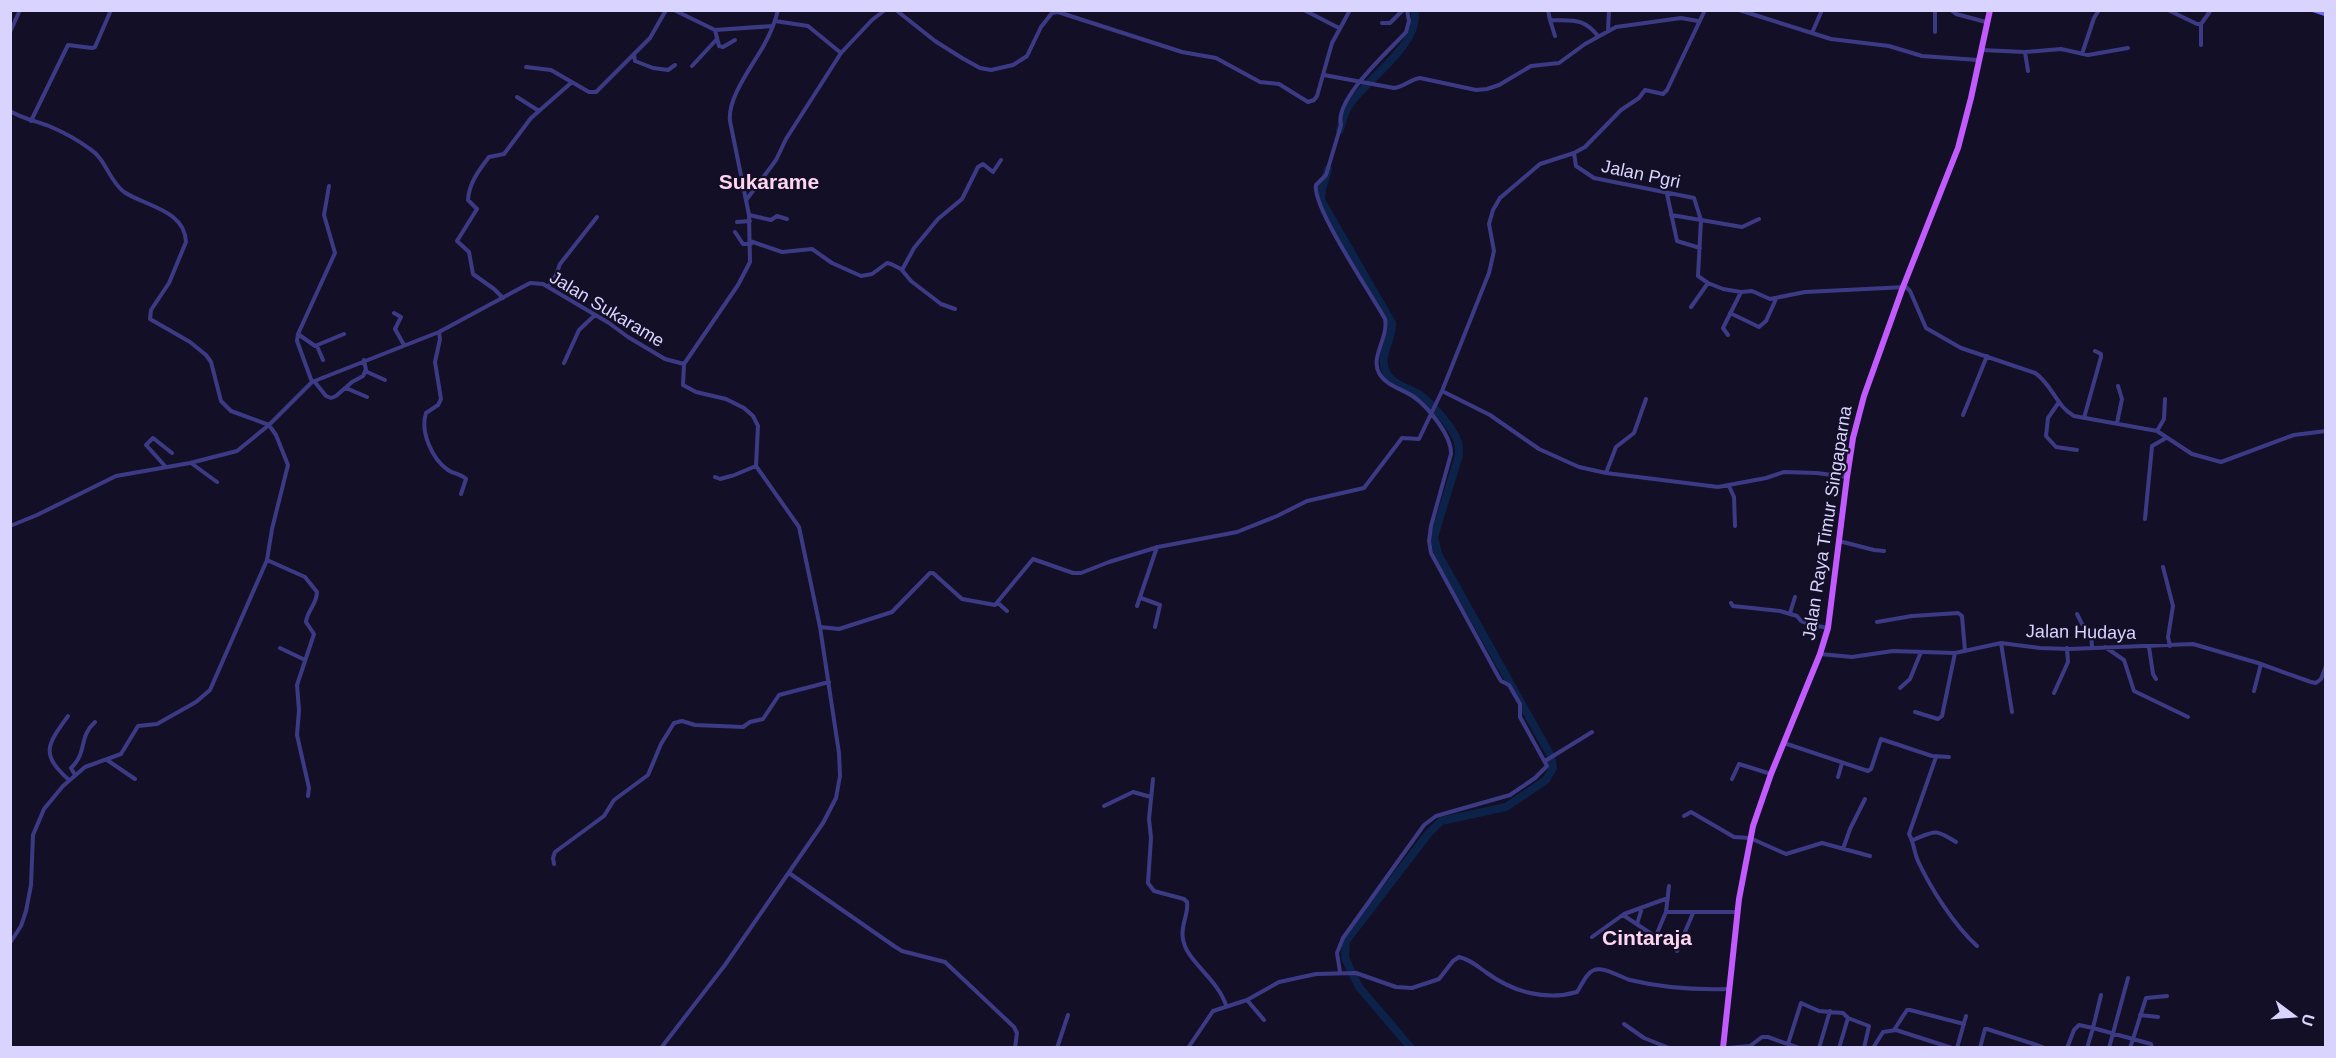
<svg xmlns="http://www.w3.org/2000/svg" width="2336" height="1058" font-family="Arial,sans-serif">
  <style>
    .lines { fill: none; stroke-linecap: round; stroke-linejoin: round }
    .river { stroke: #0c2248; stroke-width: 8 }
    .street { stroke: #3d3a85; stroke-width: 4 }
    .secondary { stroke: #6f6bff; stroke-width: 5 }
    .primary { stroke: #c25bff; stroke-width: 6 }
    .labels { text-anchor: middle; stroke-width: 4.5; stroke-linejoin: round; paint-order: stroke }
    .street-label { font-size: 18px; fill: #d9d4ff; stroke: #130f26 }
    .quarter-label { font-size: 21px; font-weight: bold; fill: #ffd6f0; stroke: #130f26 }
  </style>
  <rect width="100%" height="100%" fill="#130f26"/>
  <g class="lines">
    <!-- river -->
    <path class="river" d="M 1340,130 C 1342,122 1344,112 1350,104 C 1366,80 1423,42 1414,10
      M 1328,169 L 1322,189 L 1321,200 L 1392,323 C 1393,340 1378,355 1386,372 C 1392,385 1409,388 1420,395 C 1431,402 1454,429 1458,442 C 1459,446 1459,451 1459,455 L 1434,537 L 1438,554 L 1551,756 L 1553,768 L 1546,780 L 1506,807 L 1441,821 L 1428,834 L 1346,941 L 1345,958 L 1359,987 L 1411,1048"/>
    <!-- street -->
    <path class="street" d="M 644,10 L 645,10
      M 674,10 L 715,30 L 773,26
      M 896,10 L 935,41 L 962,58 L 980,68 L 991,70 L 1013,65 L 1027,56 L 1041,27 L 1052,13 L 1058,12 L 1182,52 L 1216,58 L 1260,82 L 1279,84 L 1308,102 L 1314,100 L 1317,96 L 1332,43 L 1350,10
      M 1304,10 L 1339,28
      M 1548,10 L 1550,20 C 1573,21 1583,17 1598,36
      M 1739,10 L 1831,39 L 1889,46 L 1922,56 L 1978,60
      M 1951,10 L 1956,14 L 1986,22
      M 2168,10 L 2197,24 L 2201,24 L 2211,10
      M 1550,20 L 1555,36
      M 775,21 L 808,26 L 841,53
      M 1382,23 L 1390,23 L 1403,10
      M 715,30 L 719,46 L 723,47 L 735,40
      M 1608,31 L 1609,10
      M 10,32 L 20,10
      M 1935,32 L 1935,10
      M 1812,33 L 1822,10
      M 2201,45 L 2201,24
      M 1981,50 L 2025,52 L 2061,49 L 2088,55 L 2128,48
      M 2025,52 L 2028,71
      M 2082,54 L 2094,18 L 2099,10
      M 634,55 L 635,61 L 653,68 L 668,70 L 675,65
      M 692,66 L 716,40
      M 526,67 L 551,70 L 589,92 L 596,92 L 650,38 L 666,10
      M 1324,75 L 1394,88 C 1404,87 1411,79 1420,78 L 1476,90 L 1487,89 L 1499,85 L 1531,66 L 1559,63 L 1585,44 L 1616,27 L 1681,18 L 1698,21
      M 517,97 L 539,111
      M 10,111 C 23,119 36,121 49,126 C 63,132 78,140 90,149 C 106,159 109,181 124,192 C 145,206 185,210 186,242 L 169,283 L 151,310 L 150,319 L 190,342 L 206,355 L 211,362 L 221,401 L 231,411 L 269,425 L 276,435 L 288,465 L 272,529 L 267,560 L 210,690 L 196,702 L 157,724 L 138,726 L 121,754 L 85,767 L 63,786 L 44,809 L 33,835 L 31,885 L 26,911 L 21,926 L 10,943
      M 31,121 L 68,45 L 92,48 L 95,47 L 111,10
      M 1574,153 L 1576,166 L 1594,178 L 1694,198 L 1701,220 L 1742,227 L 1759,219
      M 1667,194 L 1677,241 L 1700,248
      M 747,199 L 776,160 L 786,139 L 841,53 L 872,20 L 885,10
      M 749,215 L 771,220 L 777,216 L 787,219
      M 1671,215 L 1701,220 L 1698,276 L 1708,283 L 1723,289 L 1741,292 L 1752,291 L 1770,299 L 1805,292 L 1906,287 L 1910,291 L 1926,328 L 1961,348 L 2035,373 C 2052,384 2056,406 2074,416 L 2157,431 L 2192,454 L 2221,462 L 2294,435 L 2326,431
      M 737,222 L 750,221
      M 735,232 L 743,244 L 751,244
      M 750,241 L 782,252 L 812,249 L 832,263 L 861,276 L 872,274 L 887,263 L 891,264 L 901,269 L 911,281 L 941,304 L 955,309
      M 902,270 L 914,248 L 938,219 L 962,199 L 978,167 L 983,164 L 993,172 L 1001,160
      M 548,287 L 556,275 L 560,264 L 597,217
      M 503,298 L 494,289 L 473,274 L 469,252 L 457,241 L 477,209 L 468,200 C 469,183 479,170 489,157 L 504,154 L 531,118 L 572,82
      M 1691,307 L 1708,283
      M 394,313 L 401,317 L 395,329 L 404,345
      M 1730,313 L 1759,327 L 1766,321 L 1776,299
      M 439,332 L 440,339 L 435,362 L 441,399 L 438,405 L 426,413 C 420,432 432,459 448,470 C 454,474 461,474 466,479 L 461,494
      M 298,334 L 315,346 L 344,334
      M 1728,335 L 1723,328 L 1741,292
      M 317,346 L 323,360
      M 564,363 L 579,330 L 595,315
      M 365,371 L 385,380
      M 314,381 L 326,396 L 331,398 L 336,396 L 352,382 L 363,376 L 366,370 L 364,360
      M 312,382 L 297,341 L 298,334 L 335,253 L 324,215 L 329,186
      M 346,388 L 367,397
      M 1442,391 L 1489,273 L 1494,251 L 1489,224 L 1493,210 L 1500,198 L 1540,164 L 1574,153 L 1585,147 L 1621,110 L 1639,98 L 1645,90 L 1663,94 L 1667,90 L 1705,10
      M 2059,402 L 2048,418 L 2046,436 L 2056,447 L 2077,450
      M 1963,415 L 1987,356
      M 2084,418 L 2101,357 L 2101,354 L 2095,351
      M 2117,423 L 2122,399 L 2118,386
      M 2157,431 L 2164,419 L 2165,399
      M 191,463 L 217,482
      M 165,466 L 146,445 L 153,438 L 172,453
      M 1606,473 L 1616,447 L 1634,433 L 1646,399
      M 732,476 L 756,466
      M 715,477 L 720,479 L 731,476
      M 1729,486 L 1734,497 L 1735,526
      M 2145,519 L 2152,446 L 2166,438
      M 10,526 L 37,515 L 116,476 L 190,463 L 237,451 L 269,425 L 312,382 L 439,332 L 530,283 L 543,284 L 609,323 L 628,337 L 665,359 L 684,364 L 738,285 L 750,262 L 749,215 L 730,121 C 727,98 753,65 764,45 C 770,34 775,23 778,10
      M 1839,541 L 1874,550 L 1884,551
      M 267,560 L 305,577 L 317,592 C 317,604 307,611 306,622 L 314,634 L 297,685 L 299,710 L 297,735 L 309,788 L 308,796
      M 2163,567 L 2173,606 L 2168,637 L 2170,646
      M 1141,598 L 1160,605 L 1155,627
      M 998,603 L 1007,611
      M 1731,603 L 1733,606 L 1780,611 L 1797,616 L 1801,621 L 1808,624 L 1828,628
      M 1137,606 L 1157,547
      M 1790,613 L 1795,597
      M 2077,614 L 2082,624 L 2091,632 L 2092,647
      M 1877,622 L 1912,616 L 1958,613 L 1962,616 L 1965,651
      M 820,627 L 839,629 L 892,612 L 930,573 L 933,573 L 962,599 L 995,605 L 1033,559 L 1073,573 L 1081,573 L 1109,562 L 1158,547 L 1237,532 L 1277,516 L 1307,501 L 1364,488 L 1402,438 L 1419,439 L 1442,391 L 1490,415 L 1539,449 L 1579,467 L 1606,473 L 1718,487 L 1766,478 L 1784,472 L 1817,473 L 1847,477
      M 2001,643 L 2012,712
      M 2105,647 L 2124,660 L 2134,691 L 2188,717
      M 2149,647 L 2153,674 L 2156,679
      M 280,648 L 305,660
      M 1820,654 L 1852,657 L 1893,651 L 1955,653 L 2001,643 L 2040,648 L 2069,649 L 2193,644 L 2258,663 L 2311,682 L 2316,683 L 2321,679 L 2326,666
      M 1900,688 L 1910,679 L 1921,652
      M 2254,691 L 2261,664
      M 2054,693 L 2068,662 L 2067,648
      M 1915,712 L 1938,719 L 1942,716 L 1955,653
      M 68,716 C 47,745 40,754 69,780
      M 1784,743 L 1868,771 L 1871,769 L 1881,739 L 1932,756 L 1949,757
      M 1936,757 L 1909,834 C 1914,843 1914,852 1918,861 C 1931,889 1954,925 1977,946
      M 107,760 L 135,779
      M 1545,761 L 1592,732
      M 75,775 L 71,768 C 88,752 78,737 95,722
      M 1838,777 L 1842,763
      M 1153,779 L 1149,819 L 1151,838 L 1148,883 L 1154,891 L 1184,899 L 1187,902 C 1189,914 1180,926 1183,939 C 1186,961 1217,978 1226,1005
      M 1732,779 L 1739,764 L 1771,774
      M 1104,806 L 1133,792 L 1151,797
      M 1684,816 L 1691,812 L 1734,837 L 1750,838 L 1786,854 L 1822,843 L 1870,856
      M 1913,840 C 1935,831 1934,828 1956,842
      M 1843,849 L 1850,829 L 1865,799
      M 554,864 L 553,858 L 555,852 L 604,816 L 614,800 L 648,775 L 661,744 L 674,723 L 682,721 L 695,725 L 743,727 L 750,722 L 763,719 L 779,695 L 829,682
      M 789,873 L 894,946 L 902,951 L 945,962 L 1014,1027 L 1017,1033 L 1015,1048
      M 1666,912 L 1669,886
      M 1623,915 L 1656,937
      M 1637,924 L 1642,908
      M 1592,937 L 1624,914 L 1668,898
      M 1652,945 L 1666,912 L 1738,912
      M 1677,951 L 1693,913
      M 1340,972 L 1337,953 L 1343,938 L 1424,825 L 1436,816 L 1510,795 L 1535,778 L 1547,766 L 1520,717 L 1520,704 L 1509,685 L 1501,681 L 1498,676 L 1431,553 L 1429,541 L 1431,526 L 1451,454 C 1452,436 1428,407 1414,397 C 1403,389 1386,386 1379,373 C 1370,357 1389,337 1385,319 C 1372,295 1312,207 1316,185 L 1326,175 L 1341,125 C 1334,99 1389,51 1406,32 L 1409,21 L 1407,10
      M 2101,995 L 2093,1028 L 2133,1039 L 2146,998 L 2167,996
      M 1247,1000 L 1264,1020
      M 2140,1015 L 2158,1017
      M 1624,1024 L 1644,1038 L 1669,1048
      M 1894,1030 L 1907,1010 L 1910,1010 L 1964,1024
      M 1788,1044 L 1801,1003 L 1819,1011 L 1843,1013 L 1848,1018 L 1869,1026 L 1864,1048
      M 661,1048 L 725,965 L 823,823 L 836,798 L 840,776 L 839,753 L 820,627 L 799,527 L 756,466 L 758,426 L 753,416 L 744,408 L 726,399 L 696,392 L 683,385 L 684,364
      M 1057,1048 L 1068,1015
      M 1188,1048 L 1213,1011 L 1247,1000 L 1279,982 L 1316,974 L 1356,973 L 1396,987 L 1412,988 L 1439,979 L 1453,961 L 1459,957 C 1471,960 1477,966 1487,973 C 1513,992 1546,1001 1577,992 C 1582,985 1586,973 1594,970 C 1603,966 1620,977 1630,980 C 1663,988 1694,990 1728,989
      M 1728,1048 L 1750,1046 L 1762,1037 L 1768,1037 L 1799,1048
      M 1819,1048 L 1830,1011
      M 1839,1048 L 1848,1018
      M 1873,1048 L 1883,1032 L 1896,1030 L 1952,1048
      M 1957,1048 L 1966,1016
      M 1980,1048 L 1985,1029 L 1987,1029 L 2037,1045
      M 2037,1048 L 2037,1045 L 2045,1048
      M 2067,1048 L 2074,1030 L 2079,1025 L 2093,1028 L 2087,1048
      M 2109,1048 L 2128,978
      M 2130,1048 L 2133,1039 L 2151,1044 L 2152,1048"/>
    <!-- secondary -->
    <path class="secondary" d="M 2314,10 L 2326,14"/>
    <!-- primary -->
    <path class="primary" d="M 1723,1048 L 1739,899 L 1753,826 L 1771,774 L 1820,654 L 1828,628 L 1847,477 L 1853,438 L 1864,396 L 1903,287 L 1958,148 L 1971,98 L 1990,10"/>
  </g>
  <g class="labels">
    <!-- street labels -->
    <g class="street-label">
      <text transform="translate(1641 174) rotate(12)" y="6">Jalan Pgri</text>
      <text transform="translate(607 309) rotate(31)" y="6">Jalan Sukarame</text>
      <text transform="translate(1827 523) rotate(-81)" y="6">Jalan Raya Timur Singaparna</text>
      <text transform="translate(2081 632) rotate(1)" y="6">Jalan Hudaya</text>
    </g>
    <!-- quarter labels -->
    <g class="quarter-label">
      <text x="769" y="189">Sukarame</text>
      <text x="1647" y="945">Cintaraja</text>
    </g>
  </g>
  <!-- border -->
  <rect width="2336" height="1058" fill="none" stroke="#d9d4ff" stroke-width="24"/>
  <!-- north arrow -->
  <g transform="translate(2294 1016) rotate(106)" stroke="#130f26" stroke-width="4.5" paint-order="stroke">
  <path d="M0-4.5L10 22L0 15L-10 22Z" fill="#d9d4ff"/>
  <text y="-9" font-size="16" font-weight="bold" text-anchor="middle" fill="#d9d4ff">U</text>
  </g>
</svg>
